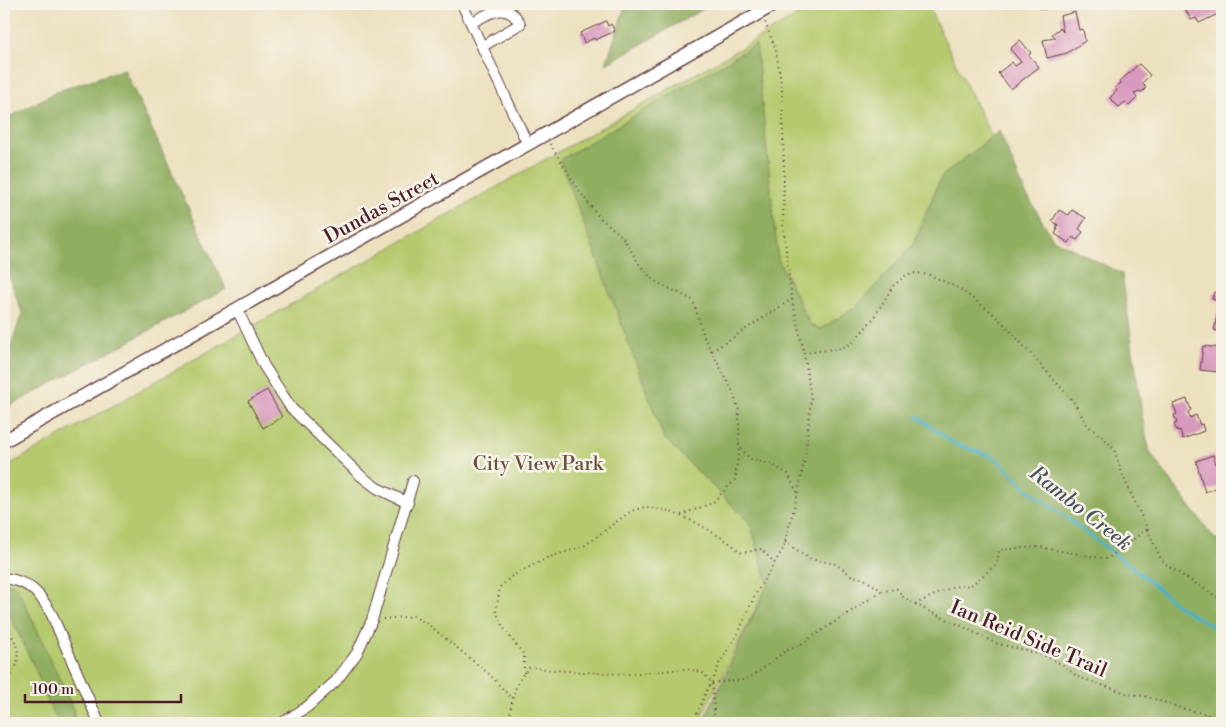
<svg xmlns="http://www.w3.org/2000/svg" width="1226" height="727" font-family="'Libre Bodoni',serif">
  <style>
    .green { fill: #b5ca6e; stroke: #80744c }
    .forest { fill: #90ae61; stroke: #6d6646 }
    .lines { fill: none; stroke-linecap: round; stroke-linejoin: round }
    .stream { stroke: #4ab3c9; stroke-width: 3 }
    .building { fill: #d899be }
    .minor-casing { stroke: #623c41; stroke-width: 12 }
    .major-casing { stroke: #623c41; stroke-width: 15 }
    .path { stroke: #623c41; stroke-width: 2; stroke-dasharray: 1 4; stroke-linecap: butt }
    .minor { stroke: #fff; stroke-width: 10 }
    .major { stroke: #fff; stroke-width: 12 }
    .labels { text-anchor: middle; stroke-width: 5; stroke-linejoin: round; paint-order: stroke }
    .street-label { font-size: 20px; fill: #4a1f2b; stroke: #f7f3e8 }
    .park-label { font-size: 20px; fill: #6a523f; stroke: #f7f3e8 }
    .water-label { font-size: 21px; font-style: italic; fill: #4a5362; stroke: #f7f3e8 }
  </style>
  <rect width="100%" height="100%" fill="#f7f3e8"/>
  <filter id="ink" filterUnits="userSpaceOnUse"><feTurbulence type="fractalNoise" baseFrequency=".02" numOctaves="2"/><feDisplacementMap in="SourceGraphic" scale="10" xChannelSelector="R" yChannelSelector="G"/><feConvolveMatrix kernelMatrix="1 2 1 2 8 2 1 2 1" color-interpolation-filters="sRGB"/></filter>
  <filter id="wash" filterUnits="userSpaceOnUse"><feTurbulence type="fractalNoise" baseFrequency=".0096" numOctaves="4" result="noise"/><feDisplacementMap in="SourceGraphic" scale="20" xChannelSelector="R" yChannelSelector="G"/><feGaussianBlur stdDeviation="1.12" result="paint"/><feColorMatrix in="noise" values="0 0 0 0 0 0 0 0 0 0 0 0 0 0 0 0 0 1.4 0 .05"/><feComposite in="paint" operator="in"/></filter>
  <g filter="url(#wash)">
    <rect width="100%" height="100%" fill="#ece1bf"/>
    <!-- green -->
    <path class="green" d="M 818,4 L 927,4 L 993,140 L 698,723 L 4,723 L 4,468 Z"/>
    <!-- forest -->
    <path class="forest" d="M 626,4 L 712,4 L 606,64 Z
      M 756,44 L 778,259 L 810,324 L 821,329 L 857,306 L 913,245 L 941,177 L 999,131 L 1025,192 L 1053,239 L 1122,274 L 1143,422 L 1150,453 L 1214,538 L 1222,542 L 1222,723 L 702,723 L 769,582 L 767,580 L 750,523 L 664,438 L 560,160 Z
      M 124,69 L 226,289 L 4,409 L 4,367 L 22,313 L 9,275 L 4,264 L 4,120 L 58,91 Z
      M 7,583 L 16,586 L 18,588 L 74,711 L 74,717 L 69,723 L 60,722 L 52,712 L 37,673 L 4,602 L 4,585 Z"/>
    <g class="lines">
      <!-- stream -->
      <path class="stream" d="M 917,416 L 953,443 L 996,458 L 1026,488 L 1131,566 L 1181,608 L 1222,632"/>
    </g>
    <g id="blocks">
      <!-- building -->
      <path class="building" d="M 1192,4 L 1220,4 L 1222,12 L 1199,23 L 1196,18 L 1191,20 L 1185,9 Z
        M 1075,12 L 1079,30 L 1083,29 L 1085,41 L 1067,53 L 1047,58 L 1043,40 L 1056,38 L 1052,34 L 1060,28 L 1063,32 L 1060,16 Z
        M 606,21 L 608,26 L 611,24 L 615,31 L 595,40 L 594,38 L 584,43 L 580,33 Z
        M 1020,40 L 1031,53 L 1029,55 L 1039,67 L 1011,89 L 998,73 L 1012,62 L 1015,66 L 1021,62 L 1010,49 Z
        M 1139,64 L 1150,75 L 1142,83 L 1145,86 L 1145,89 L 1142,92 L 1138,91 L 1134,94 L 1137,98 L 1129,106 L 1125,102 L 1119,107 L 1110,98 L 1117,90 L 1115,88 L 1121,83 L 1119,82 Z
        M 1059,210 L 1069,215 L 1072,210 L 1086,218 L 1079,229 L 1083,232 L 1077,240 L 1073,237 L 1069,243 L 1055,234 L 1058,229 L 1056,228 L 1058,225 L 1052,221 Z
        M 1214,292 L 1222,293 L 1222,332 L 1214,330 L 1220,301 L 1212,299 Z
        M 1203,346 L 1221,348 L 1219,372 L 1200,370 Z
        M 267,390 L 282,417 L 263,428 L 248,401 Z
        M 1187,399 L 1191,410 L 1188,412 L 1190,418 L 1196,415 L 1200,425 L 1202,424 L 1204,431 L 1183,439 L 1180,430 L 1177,431 L 1174,424 L 1177,423 L 1174,415 L 1177,414 L 1173,404 Z
        M 1213,455 L 1222,481 L 1222,485 L 1205,492 L 1196,461 Z"/>
    </g>
  </g>
  <g filter="url(#ink)">
    <use href="#blocks" fill-opacity="0" stroke="#623c41" stroke-width="1"/>
    <g class="lines">
      <defs>
        <path id="minor" d="M 462,4 L 528,145
          M 1043,4 L 1044,4
          M 471,23 C 489,13 508,0 520,24 L 483,46
          M 237,309 L 264,366 L 291,408 L 361,476 L 377,488 L 408,503
          M 4,578 C 29,581 40,593 52,615 L 99,723
          M 282,723 L 307,707 L 336,681 L 357,653 L 372,620 L 413,481"/>
        <path id="major" d="M 4,441 L 775,4"/>
      </defs>
      <!-- minor casing -->
      <use href="#minor" class="minor-casing"/>
      <!-- major casing -->
      <use href="#major" class="major-casing"/>
      <!-- path -->
      <path class="path" d="M 550,144 L 580,192 L 599,217 L 622,236 L 639,264 L 654,281 L 693,300 L 704,337 L 732,390 L 739,411 L 739,446 L 750,459 L 771,464 L 788,474 L 797,492
        M 712,351 L 792,299
        M 804,353 L 842,348 L 853,342 L 873,319 L 893,286 L 905,276 L 916,273 L 930,275 L 958,288 L 990,311 L 1005,325 L 1073,401 L 1088,426 L 1104,438 L 1114,449 L 1123,476 L 1161,559 L 1169,567 L 1222,600
        M 681,515 L 712,503 L 735,480 L 739,446
        M 785,542 L 810,559 L 836,564 L 851,575 L 864,579 L 882,591 L 897,589 L 903,597 L 926,610 L 964,627 L 995,643 L 1043,655 L 1063,665 L 1078,677 L 1129,694 L 1145,696 L 1184,709 L 1207,714 L 1216,723
        M 915,604 L 952,587 L 971,585 L 997,564 L 999,550 L 1038,547 L 1107,559 L 1147,529
        M 383,619 L 413,616 L 429,625 L 489,674 L 512,699
        M 4,624 C 15,639 24,655 13,673 C 10,677 9,679 4,680
        M 4,640 L 12,635
        M 524,673 L 524,655 L 506,632 L 496,612 L 500,587 L 512,576 L 547,558 L 584,546 L 631,511 L 645,507 L 666,510 L 697,523 L 727,541 L 742,553 L 761,549 L 774,562
        M 712,683 L 744,680 L 761,670 L 782,653 L 803,643 L 882,591
        M 509,723 C 512,701 513,682 530,667 L 553,670 L 601,673 L 628,674 L 686,669 L 702,672 L 712,683 L 715,723
        M 693,723 L 707,690 L 712,683 L 719,664 L 739,632 L 755,595 L 783,549 L 798,493 L 805,457 L 811,399 L 804,353 L 792,299 L 783,225 L 784,171 L 782,91 L 776,50 L 765,22"/>
      <!-- minor -->
      <use href="#minor" class="minor"/>
      <!-- major -->
      <use href="#major" class="major"/>
    </g>
  </g>
  <g class="labels">
    <!-- street labels -->
    <g class="street-label">
      <text transform="translate(381 207) rotate(-29)" y="7">Dundas Street</text>
      <text transform="translate(1029 638) rotate(23)" y="7">Ian Reid Side Trail</text>
    </g>
    <!-- park labels -->
    <g class="park-label">
      <text x="538" y="470">City View Park</text>
    </g>
    <!-- water labels -->
    <g class="water-label">
      <text transform="translate(1081 508) rotate(38)" y="7">Rambo Creek</text>
    </g>
  </g>
  <!-- margin -->
  <rect width="1226" height="727" fill="none" stroke="#f7f3e8" stroke-width="20"/>
  <!-- scale -->
  <path d="M25 694v8h156v-8" fill="none" stroke="#4a1f2b" stroke-width="2.5"/>
  <text x="32" y="694" font-size="15" fill="#4a1f2b" stroke="#f7f3e8" stroke-width="4" paint-order="stroke">100 m</text>
</svg>
